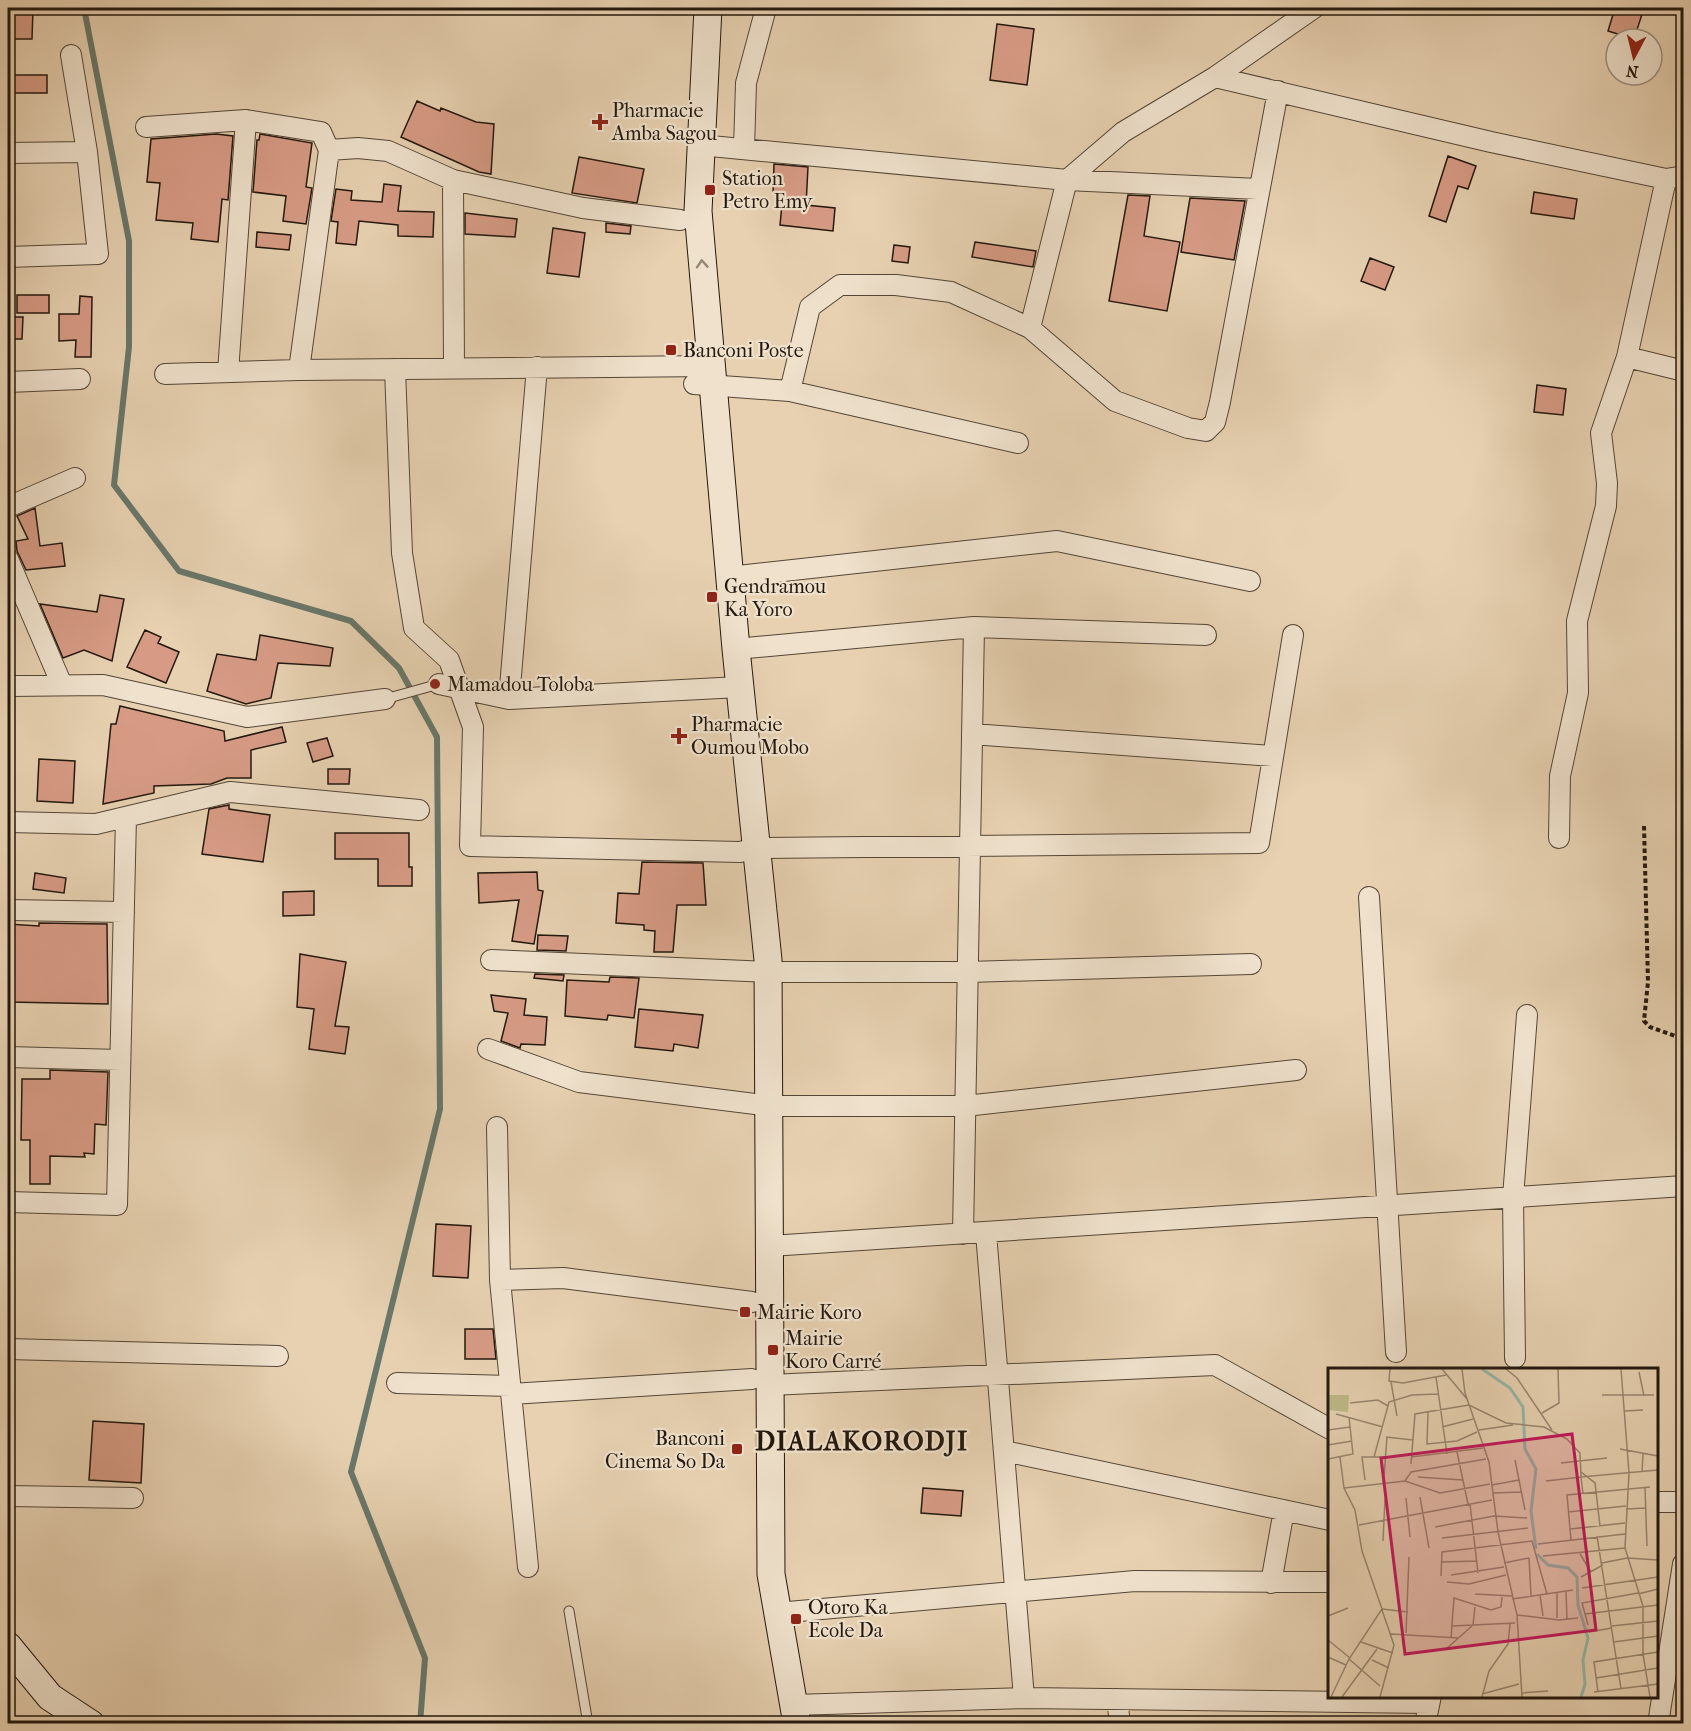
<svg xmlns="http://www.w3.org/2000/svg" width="1691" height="1731" font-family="'IM FELL French Canon',serif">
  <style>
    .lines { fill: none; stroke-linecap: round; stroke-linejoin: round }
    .stream { stroke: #69776a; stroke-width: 6 }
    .building { fill: #d79b85; stroke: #23180e; stroke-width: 1.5 }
    .lane-casing { stroke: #544637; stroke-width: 11 }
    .street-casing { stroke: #544637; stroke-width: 22 }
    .secondary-casing { stroke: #23180e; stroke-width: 29 }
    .path { stroke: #23180e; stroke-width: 4; stroke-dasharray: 4.5 3; stroke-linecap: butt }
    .lane { stroke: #efe1cc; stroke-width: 9 }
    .street { stroke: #efe1cc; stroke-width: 20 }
    .secondary { stroke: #efe1cc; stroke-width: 27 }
    .oneway { stroke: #938776 }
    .poi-dot { fill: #8f2418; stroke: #efe1cc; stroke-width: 2 }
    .labels { text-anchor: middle; stroke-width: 4.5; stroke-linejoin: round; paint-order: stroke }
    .poi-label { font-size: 20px; fill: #23180e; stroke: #efe1cc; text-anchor: start }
    .district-label { font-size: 26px; font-weight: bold; letter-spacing: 1.5px; fill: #23180e; stroke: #efe1cc }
    .inset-river { fill: none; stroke: #97b7a8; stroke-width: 3 }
    .inset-road { fill: none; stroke: #998770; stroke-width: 1.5 }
    .view { fill: #c2185b; fill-opacity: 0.15; stroke: #c2185b; stroke-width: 3 }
    .inset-edge { fill: none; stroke: #23180e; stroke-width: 3 }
  </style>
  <rect width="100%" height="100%" fill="#e7d1b1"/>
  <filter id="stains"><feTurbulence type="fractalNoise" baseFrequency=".00333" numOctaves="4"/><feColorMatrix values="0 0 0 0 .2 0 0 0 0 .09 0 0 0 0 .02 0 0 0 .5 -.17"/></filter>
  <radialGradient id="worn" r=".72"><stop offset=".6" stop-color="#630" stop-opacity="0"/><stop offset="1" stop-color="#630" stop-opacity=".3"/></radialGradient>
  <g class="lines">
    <!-- stream -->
    <path class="stream" d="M 84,8 L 129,241 L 129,347 L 114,485 L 179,571 L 351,621 L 399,668 L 437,737 L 440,1109 L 351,1472 L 425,1658 L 420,1724"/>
  </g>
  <!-- building -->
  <path class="building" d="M 1615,8 L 1644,8 L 1634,39 L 1608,31 Z
    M 33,9 L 32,39 L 8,39 L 8,10 Z
    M 997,24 L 1034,29 L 1027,85 L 990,80 Z
    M 11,75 L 47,75 L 47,93 L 10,93 Z
    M 417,101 L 440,111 L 441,108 L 476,122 L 494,124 L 491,174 L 479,172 L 401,137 Z
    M 216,134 L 233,136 L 228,200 L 222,199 L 218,242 L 191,239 L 193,223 L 156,220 L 160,183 L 147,182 L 151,139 Z
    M 260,134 L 312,143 L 306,187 L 312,188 L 306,224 L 283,221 L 286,196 L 253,192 L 257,140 L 259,140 Z
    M 1448,156 L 1476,166 L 1468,189 L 1458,186 L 1446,222 L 1429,216 Z
    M 579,157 L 644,169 L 637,203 L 572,193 Z
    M 774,164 L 808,167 L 806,205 L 835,208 L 833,231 L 780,225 L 783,194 L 773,193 Z
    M 384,184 L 401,186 L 398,211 L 434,212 L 433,237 L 398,236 L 398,225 L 359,221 L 356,245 L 336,243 L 338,222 L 331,221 L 336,189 L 352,191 L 351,200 L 382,202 Z
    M 1534,192 L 1577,199 L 1574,219 L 1531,213 Z
    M 1128,195 L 1150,196 L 1144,236 L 1180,242 L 1167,311 L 1109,301 Z
    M 1190,198 L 1245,201 L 1234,260 L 1181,252 Z
    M 465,213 L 517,219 L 515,237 L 465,234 Z
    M 606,223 L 631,226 L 630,234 L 606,232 Z
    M 553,228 L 585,233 L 579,277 L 547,273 Z
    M 257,232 L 291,235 L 289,250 L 256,247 Z
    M 975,242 L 1036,251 L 1033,267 L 972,257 Z
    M 894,245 L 910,247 L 908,263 L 892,261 Z
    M 1370,258 L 1394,267 L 1385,290 L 1361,281 Z
    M 17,295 L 49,295 L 49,313 L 17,313 Z
    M 80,296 L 92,297 L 91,357 L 75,357 L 76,340 L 59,341 L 59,314 L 79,314 Z
    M 8,317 L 23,317 L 22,339 L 8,339 Z
    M 1537,385 L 1566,389 L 1563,415 L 1534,412 Z
    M 35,508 L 40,546 L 62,543 L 65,566 L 26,570 L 17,551 L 16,541 L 28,539 L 17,516 Z
    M 100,595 L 124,599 L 112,661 L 84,650 L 63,658 L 40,604 L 97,612 Z
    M 145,630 L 161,637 L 158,643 L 179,652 L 166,683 L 127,667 Z
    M 260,635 L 333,648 L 330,666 L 278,663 L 271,698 L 246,704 L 207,691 L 217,654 L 256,660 Z
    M 120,706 L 224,731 L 225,741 L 282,727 L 286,742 L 251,750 L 251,778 L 227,778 L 211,784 L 154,786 L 154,793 L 103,804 L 111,724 L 116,724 Z
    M 327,738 L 333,756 L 313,762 L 307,743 Z
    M 39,759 L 75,761 L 73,803 L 37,801 Z
    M 328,769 L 350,769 L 349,784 L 328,784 Z
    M 229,805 L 229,809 L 270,815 L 263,862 L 202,854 L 209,809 Z
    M 335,833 L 409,833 L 409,867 L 412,867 L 412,886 L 378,886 L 378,859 L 335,859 Z
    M 642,862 L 703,863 L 706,905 L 677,905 L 673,952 L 654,952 L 655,931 L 644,930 L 644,925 L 616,923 L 618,893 L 639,894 Z
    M 537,872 L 538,890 L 543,891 L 534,944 L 512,941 L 519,900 L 479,903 L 478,873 Z
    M 35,873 L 66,878 L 64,893 L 33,889 Z
    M 314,891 L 314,915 L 283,916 L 283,892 Z
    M 39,923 L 107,924 L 108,1004 L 8,1002 L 8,924 L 39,926 Z
    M 538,935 L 568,936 L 566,951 L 537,950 Z
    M 300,954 L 346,962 L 335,1026 L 349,1027 L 345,1054 L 309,1049 L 314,1009 L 297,1007 Z
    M 535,974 L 564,975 L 563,981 L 534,978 Z
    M 610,977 L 639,978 L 634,1018 L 608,1015 L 607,1020 L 565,1016 L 567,980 L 609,982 Z
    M 491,995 L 526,999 L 524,1015 L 547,1017 L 545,1045 L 521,1044 L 520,1048 L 501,1041 L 508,1013 L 494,1011 Z
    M 639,1009 L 703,1015 L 698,1048 L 674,1044 L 673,1051 L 635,1047 Z
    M 50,1070 L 108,1072 L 106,1125 L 95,1124 L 94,1154 L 84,1153 L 85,1157 L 50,1156 L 50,1184 L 30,1184 L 30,1140 L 21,1140 L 22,1079 L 50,1079 Z
    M 436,1224 L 471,1226 L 468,1278 L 433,1276 Z
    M 465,1329 L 493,1329 L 496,1359 L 465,1359 Z
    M 93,1421 L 144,1424 L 141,1483 L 89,1480 Z
    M 923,1488 L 963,1491 L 961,1516 L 921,1513 Z"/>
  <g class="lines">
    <defs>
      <path id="lane" d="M 385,699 L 439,684
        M 569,1611 L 588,1724"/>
      <path id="street" d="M 1215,77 L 1491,142 L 1666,179 L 1684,176
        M 146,127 L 246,120 L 321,132 L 329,150 L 299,370
        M 700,145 L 1067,180 L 1258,189
        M 744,149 L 746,83 L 766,8
        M 329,150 L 358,148 L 388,151 L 453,180 L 583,208 L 680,220
        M 8,153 L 87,152
        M 453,180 L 454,368
        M 8,257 L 98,254 L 87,152 L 71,55
        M 1030,328 L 1067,180 L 1123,132 L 1215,77 L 1314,8
        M 1627,357 L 1684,371
        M 395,369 L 402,553 L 414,628 L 449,660 L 473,727 L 470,846 L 740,852 L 757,848 L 1259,843 L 1293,635
        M 228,372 L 246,120
        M 165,374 L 299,370 L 710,366
        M 8,382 L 80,379
        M 694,384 L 790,391 L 1018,443
        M 790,391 L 810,307 L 840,285 L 896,285 L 951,292 L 1030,328 L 1115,401 L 1188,428 L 1206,431 L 1215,422 L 1220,402 L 1278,91
        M 8,507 L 75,478
        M 8,559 L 62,685
        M 729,577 L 1057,541 L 1250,581
        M 736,649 L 974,627 L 1206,635
        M 439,684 L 509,699 L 739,687
        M 8,686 L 103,685 L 247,717 L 385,699
        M 509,699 L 537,367
        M 972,734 L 1273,756
        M 8,822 L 96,824 L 230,792 L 419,810
        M 1559,838 L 1560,776 L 1578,693 L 1577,621 L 1606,506 L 1607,483 L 1601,433 L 1627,357 L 1666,179
        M 1369,897 L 1396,1352
        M 8,910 L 124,912
        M 491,960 L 768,972 L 968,972 L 1251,964
        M 488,1049 L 579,1082 L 771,1106 L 965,1106 L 1296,1070
        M 8,1057 L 120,1060
        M 497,1127 L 500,1280 L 528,1567
        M 8,1202 L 117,1205 L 126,817
        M 986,1233 L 1024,1698
        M 963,1234 L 974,627
        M 770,1246 L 1684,1186
        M 500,1280 L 563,1278 L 752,1302
        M 8,1349 L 278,1356
        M 1515,1358 L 1513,1197 L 1527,1015
        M 397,1383 L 510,1386
        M 770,1385 L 1215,1365 L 1330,1429
        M 511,1394 L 752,1379
        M 1004,1451 L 1330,1520
        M 8,1496 L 133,1498
        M 1656,1502 L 1684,1502
        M 1271,1583 L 1284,1510
        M 777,1613 L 1135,1581 L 1330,1582
        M 1117,1699 L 1120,1724
        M 793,1705 L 1024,1698 L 1429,1703
        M 1425,1724 L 1431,1696
        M 1658,1724 L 1683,1564"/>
      <path id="secondary" d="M 708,8 L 698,211 L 736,649 L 768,960 L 771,1574 L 797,1724
        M 8,1646 L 50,1697 L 91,1724"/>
    </defs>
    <!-- lane casing -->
    <use href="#lane" class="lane-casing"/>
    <!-- street casing -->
    <use href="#street" class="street-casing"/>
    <!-- secondary casing -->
    <use href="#secondary" class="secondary-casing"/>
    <!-- path -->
    <path class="path" d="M 1644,826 L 1648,982 L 1644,1021 L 1650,1027 L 1684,1039"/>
    <!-- lane -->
    <use href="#lane" class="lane"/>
    <!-- street -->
    <use href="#street" class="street"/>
    <!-- secondary -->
    <use href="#secondary" class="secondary"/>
  </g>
  <!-- one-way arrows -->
  <defs><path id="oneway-chevron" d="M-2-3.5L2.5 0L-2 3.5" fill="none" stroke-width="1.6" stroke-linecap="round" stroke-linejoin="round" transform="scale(1.5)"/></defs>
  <use class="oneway" href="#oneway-chevron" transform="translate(702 264) rotate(-94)"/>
  <!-- markers -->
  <g class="poi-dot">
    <path d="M597 113h6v6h6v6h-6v6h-6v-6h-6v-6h6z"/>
    <rect x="704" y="184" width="12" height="12" rx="3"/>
    <rect x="665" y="344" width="12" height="12" rx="3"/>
    <rect x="706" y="591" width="12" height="12" rx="3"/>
    <circle cx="435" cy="684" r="6"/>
    <path d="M676 727h6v6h6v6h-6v6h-6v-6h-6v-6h6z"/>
    <rect x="739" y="1306" width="12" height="12" rx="3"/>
    <rect x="767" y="1344" width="12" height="12" rx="3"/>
    <rect x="731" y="1443" width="12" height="12" rx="3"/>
    <rect x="790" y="1613" width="12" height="12" rx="3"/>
  </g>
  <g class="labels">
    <!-- poi labels -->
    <g class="poi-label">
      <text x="612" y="117">Pharmacie<tspan x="612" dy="23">Amba Sagou</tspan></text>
      <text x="722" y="185">Station<tspan x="722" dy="23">Petro Emy</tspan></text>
      <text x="683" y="357">Banconi Poste</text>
      <text x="724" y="593">Gendramou<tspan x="724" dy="23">Ka Yoro</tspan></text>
      <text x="447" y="691">Mamadou Toloba</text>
      <text x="691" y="731">Pharmacie<tspan x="691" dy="23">Oumou Mobo</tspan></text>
      <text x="757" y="1319">Mairie Koro</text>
      <text x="785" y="1345">Mairie<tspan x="785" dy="23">Koro Carré</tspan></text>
      <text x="725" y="1445" text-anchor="end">Banconi<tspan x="725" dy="23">Cinema So Da</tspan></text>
      <text x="808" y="1614">Otoro Ka<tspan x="808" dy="23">Ecole Da</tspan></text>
    </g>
    <!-- district labels -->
    <g class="district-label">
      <text x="862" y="1450">DIALAKORODJI</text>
    </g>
  </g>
  <!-- overview -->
  <g transform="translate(1328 1368)">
    <rect width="330" height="330" fill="#e7d1b1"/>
    <path d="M 0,27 L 21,27 L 20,44 L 0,42 Z" fill="#bdb987"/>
    <path class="inset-river" d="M 154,1 L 182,20 L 195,39 L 197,81 L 208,101 L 203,143 L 208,181M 209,186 L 220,197 L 240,200 L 249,209 L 250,237 L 260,270 L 255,292 L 257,316 L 253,329"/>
    <path class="inset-road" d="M 62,1 L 61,13 L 75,15 L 118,7M 114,1 L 139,31M 134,1 L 137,25 L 161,94 L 170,164 L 189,247 L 194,329M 178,1 L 189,10 L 224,62M 293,1 L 301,105 L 297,180 L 315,238 L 315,286 L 322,329M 311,4 L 316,28M 108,9 L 119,86M 63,14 L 69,48M 274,27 L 326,27M 22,35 L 50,32 L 60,38M 297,43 L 315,42M 100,44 L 99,76 L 129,73 L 149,64M 214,45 L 231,35 L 230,1M 8,46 L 55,59M 114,59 L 145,51M 0,62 L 22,59M 151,62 L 185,57M 58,69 L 85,72M 0,77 L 24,73M 292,81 L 330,88M 129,84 L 140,136M 46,89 L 61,34 L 84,27 L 110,26M 83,89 L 155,80M 0,91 L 25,86 L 21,49M 187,92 L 197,142M 233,95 L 279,90M 83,96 L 87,46 L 141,37 L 178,55 L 216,59 L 239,71 L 252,85 L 253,109 L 330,102M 253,104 L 267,115 L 272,158M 314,104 L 315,86M 56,109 L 59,69M 90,109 L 135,112M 37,112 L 34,89 L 57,89M 77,113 L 83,104 L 158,91M 218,113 L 253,109 L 255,126M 164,117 L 191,112M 16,120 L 77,113 L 112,125 L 162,116M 317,120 L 319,178M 165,125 L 194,124M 92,129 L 101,180M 78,130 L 82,169M 142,136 L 150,205M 298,141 L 318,140M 240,144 L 298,138M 31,157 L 164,132M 107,159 L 166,148 L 199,150M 242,161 L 297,155M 269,168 L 293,321M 114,170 L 200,160M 243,172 L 239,127 L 322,119M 55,173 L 57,131M 210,176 L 297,166M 252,186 L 263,204M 215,188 L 297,180M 201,190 L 203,228M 114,194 L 148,193M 176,195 L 201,190M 274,195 L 299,190 L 330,192M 123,207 L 176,199M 113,208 L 114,184 L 204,173 L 219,226M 253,209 L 275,197M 119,214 L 141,216 L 178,207M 254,220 L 330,209M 238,223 L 239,252M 147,226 L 185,228M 310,226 L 330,221M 212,227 L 215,248M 184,231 L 245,222M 54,241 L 80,244M 257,246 L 330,237M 189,247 L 231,252 L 250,250M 0,248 L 20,240M 229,250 L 229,224M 260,257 L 254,235 L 310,225M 124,258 L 187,255M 284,258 L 330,253M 261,264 L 284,260M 78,265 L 81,189M 63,266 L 130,270M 123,270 L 126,230 L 163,242 L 173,239 L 174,229M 0,272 L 22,290M 33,274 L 65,285M 286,274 L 330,268M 117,282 L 145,257 L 147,239M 0,289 L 18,297M 21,291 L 52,318M 44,292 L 61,300M 268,310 L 330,300M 266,324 L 330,316M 270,324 L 266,294 L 330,284M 194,325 L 220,323M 154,326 L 191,316M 3,329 L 21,291 L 54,241 L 34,183 L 27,142 L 16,120 L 12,89M 14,329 L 49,281M 52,329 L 66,277 L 54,242M 154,329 L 161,303 L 180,276 L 182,256"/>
    <path class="view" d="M 244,66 L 268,262 L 77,286 L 53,90 Z"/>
    <rect width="330" height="330" class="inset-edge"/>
  </g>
  <!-- margin -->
  <rect width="1691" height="1731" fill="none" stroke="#e7d1b1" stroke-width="30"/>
  <rect x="9" y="9" width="1673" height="1713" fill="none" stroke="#23180e" stroke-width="3"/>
  <rect x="15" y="15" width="1661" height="1701" fill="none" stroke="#23180e" stroke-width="1.5"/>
  <!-- north arrow -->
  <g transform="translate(1634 57) rotate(187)"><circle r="28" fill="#efe1cc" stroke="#9d9180" stroke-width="1.5"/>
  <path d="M0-4.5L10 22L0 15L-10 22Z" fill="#8f2418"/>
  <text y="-9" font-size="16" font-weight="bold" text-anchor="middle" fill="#23180e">N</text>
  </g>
  <rect width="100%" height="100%" filter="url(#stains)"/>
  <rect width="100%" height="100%" fill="url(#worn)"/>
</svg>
